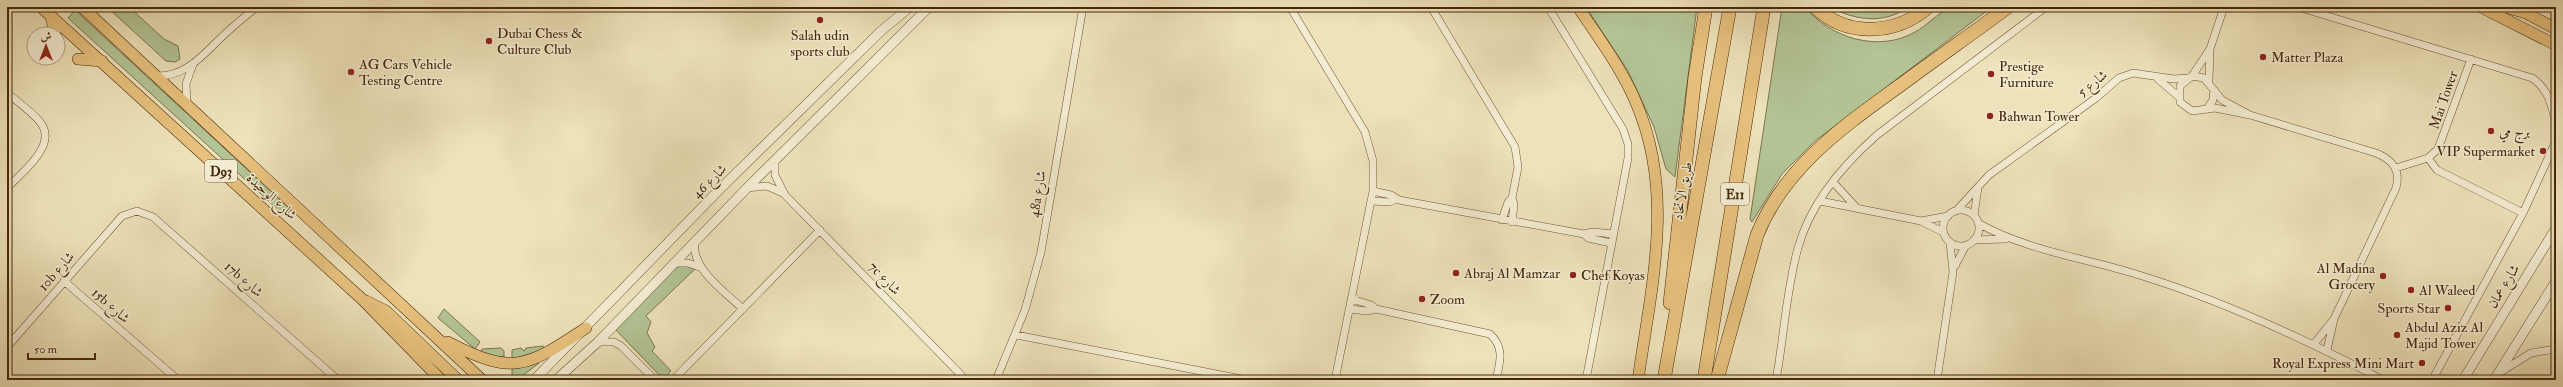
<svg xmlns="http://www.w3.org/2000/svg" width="2563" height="387" font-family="'IM FELL Double Pica',Amiri,serif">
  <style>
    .green { fill: #b3c495; stroke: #7c7550 }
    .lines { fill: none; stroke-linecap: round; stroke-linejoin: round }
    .minor-casing { stroke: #6e5536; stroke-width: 8 }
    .tertiary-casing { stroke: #6e5536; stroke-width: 10 }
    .primary-casing { stroke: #44260a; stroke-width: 12 }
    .motorway-casing { stroke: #44260a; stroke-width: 14 }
    .minor { stroke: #f4ecd2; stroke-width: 7 }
    .tertiary { stroke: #f4ecd2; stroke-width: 9 }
    .primary { stroke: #e7c17d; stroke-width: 11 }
    .motorway { stroke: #e7c17d; stroke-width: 13 }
    .poi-dot { fill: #8f2418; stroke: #f4ecd2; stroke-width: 1.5 }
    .labels { text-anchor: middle; stroke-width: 3; stroke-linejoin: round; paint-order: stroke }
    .shield { fill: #f4ecd2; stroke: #796146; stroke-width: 1 }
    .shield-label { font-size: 13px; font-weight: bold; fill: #44260a }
    .poi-label { font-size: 14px; fill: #44260a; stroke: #f4ecd2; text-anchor: start }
    .street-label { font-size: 14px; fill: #44260a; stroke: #f4ecd2 }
  </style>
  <rect width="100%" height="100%" fill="#eee2ba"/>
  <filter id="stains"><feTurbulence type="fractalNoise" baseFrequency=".005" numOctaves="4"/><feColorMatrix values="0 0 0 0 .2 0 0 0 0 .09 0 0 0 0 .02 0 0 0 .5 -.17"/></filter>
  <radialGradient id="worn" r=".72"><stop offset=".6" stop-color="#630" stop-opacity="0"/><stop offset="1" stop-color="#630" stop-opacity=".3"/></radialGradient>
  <!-- green -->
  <path class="green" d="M 107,7 L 129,7 L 164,39 L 178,46 L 180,59 L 175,62 L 166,61 Z
    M 1586,7 L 1697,7 L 1675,177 L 1666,169 L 1654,127 L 1628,71 Z
    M 1782,7 L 1805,7 C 1830,38 1879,53 1915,32 C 1927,26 1937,13 1950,8 C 1957,4 1983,7 1992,7 L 1815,141 L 1782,174 L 1752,222 L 1750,219 Z
    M 1830,7 L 1908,7 C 1884,25 1854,20 1830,7 Z
    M 75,10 L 291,210 L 285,216 L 68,18 Z
    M 685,265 L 695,269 L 646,316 L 651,322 L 647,333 L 655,347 L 652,351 L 671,371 L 663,379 L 616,330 L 673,268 Z
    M 444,309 L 480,342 L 475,349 L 438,318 Z
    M 543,346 L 545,349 L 512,360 L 512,350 L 521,348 L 524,351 L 526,348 Z
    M 501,348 L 504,351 L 504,360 L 479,354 L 482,349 Z
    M 539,363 L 517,380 L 512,378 L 512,369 Z"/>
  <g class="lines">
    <defs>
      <path id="minor" d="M 1290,7 L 1365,132 L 1373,161 L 1373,191 L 1335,380
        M 1431,7 L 1515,147 L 1518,167 L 1512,198 L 1514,204 L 1512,222
        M 1548,7 L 1623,129 L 1628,144 L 1628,158 L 1586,380
        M 2298,7 L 2532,78 C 2548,88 2552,106 2556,124
        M 156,76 C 188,77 205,52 226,33 C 236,24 246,15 257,7
        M 2192,76 L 2210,49 L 2224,7
        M 2158,79 L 2179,97
        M 2209,81 L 2210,49
        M 7,93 C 18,102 31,111 40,122 C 59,145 21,173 7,188
        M 187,104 L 186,84 L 193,64
        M 2207,109 L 2213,100 L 2214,90
        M 2250,115 L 2222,100 L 2204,78 L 2192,76 L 2180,86 L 2180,102 L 2192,111 L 2215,108 L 2250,115 L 2376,153 C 2393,160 2401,170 2396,188 L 2334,319 L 2327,350
        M 2428,158 L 2437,170 L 2523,213
        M 775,160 L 775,175 L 785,195 L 966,380
        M 2396,168 L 2428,158 L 2438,149 L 2471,59
        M 1833,182 L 1855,206
        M 747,188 L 767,186 L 783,193
        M 1373,191 L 1391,195 L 1399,200 L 1584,234 L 1588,238 L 1611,243
        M 1371,201 L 1390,202 L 1396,199
        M 1820,201 L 1921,221 L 1943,232
        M1943 228a18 18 0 1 1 36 0a18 18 0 1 1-36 0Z
        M 1956,211 L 1989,175 L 2096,98 L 2119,78 L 2133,73 L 2174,79 L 2188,78
        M 1974,215 L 1978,188
        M 1502,220 L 1508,202 L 1512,198
        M 1921,221 L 1948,216
        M 1978,223 C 2027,251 2086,258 2139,275 C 2224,301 2305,339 2383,380
        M 1584,234 L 1593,232 L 1613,234
        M 1974,240 L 2006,239
        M 695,241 C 690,268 725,292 743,309
        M 673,263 L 688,263 L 702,268
        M 1955,266 L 1966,245
        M 64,281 L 178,380
        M 1352,299 L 1371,305 L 1376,309
        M 1350,309 L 1367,311 L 1376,309 L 1490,334 C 1505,348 1500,362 1496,380
        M 1016,335 L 1247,380
        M 598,342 L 614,342 L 621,346 L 655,380
        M 2314,344 L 2334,319
        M 7,347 L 122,216 L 137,211 L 153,217 L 338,380
        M 2499,373 L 2531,353 L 2556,349
        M 2435,375 L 2523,213 L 2556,141
        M 673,380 L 820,230
        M 996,380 L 1025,310 L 1041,252 L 1083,7
        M 1776,380 C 1784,337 1786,291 1798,248 C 1810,204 1843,165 1877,135 L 2046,7
        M 1937,380 L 1953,272 L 1950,242"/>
      <path id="tertiary" d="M 534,380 L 721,188 L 881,31 L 910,7
        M 556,380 L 598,342 L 747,188 L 929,7
        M 2463,380 L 2556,228
        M 2494,380 L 2556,281"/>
      <path id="primary" d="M 41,7 L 363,300 L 441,380
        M 82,7 L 482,380
        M 1578,7 C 1599,39 1623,70 1637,105 C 1675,195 1651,288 1638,380
        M 2481,7 L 2556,45
        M 2505,7 L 2526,13 L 2556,29
        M 2554,7 L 2556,8
        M 51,16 L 55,34
        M 78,59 L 102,61
        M 366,301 L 386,311 L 458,380
        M 448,342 C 514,377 528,366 586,328"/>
      <path id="motorway" d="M 1815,7 C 1847,38 1896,35 1928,7
        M 1670,303 L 1695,77 L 1706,7
        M 1664,380 L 1730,7
        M 1704,380 L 1764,7
        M 1717,380 L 1757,235 C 1785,166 1844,126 1902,84 C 1937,58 1973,33 2008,7"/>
    </defs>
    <!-- minor casing -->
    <use href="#minor" class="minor-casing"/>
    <!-- tertiary casing -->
    <use href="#tertiary" class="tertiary-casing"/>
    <!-- primary casing -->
    <use href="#primary" class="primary-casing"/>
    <!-- motorway casing -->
    <use href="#motorway" class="motorway-casing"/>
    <!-- minor -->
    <use href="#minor" class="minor"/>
    <!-- tertiary -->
    <use href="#tertiary" class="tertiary"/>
    <!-- primary -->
    <use href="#primary" class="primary"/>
    <!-- motorway -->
    <use href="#motorway" class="motorway"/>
  </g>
  <!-- markers -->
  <g class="poi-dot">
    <circle cx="820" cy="20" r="4"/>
    <circle cx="489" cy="41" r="4"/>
    <circle cx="2263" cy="57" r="4"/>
    <circle cx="351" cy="72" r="4"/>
    <circle cx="1991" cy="74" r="4"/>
    <circle cx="1990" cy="116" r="4"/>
    <circle cx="2491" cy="131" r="4"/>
    <circle cx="2543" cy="151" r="4"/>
    <circle cx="1456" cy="273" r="4"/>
    <circle cx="1573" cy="275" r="4"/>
    <circle cx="2383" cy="276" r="4"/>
    <circle cx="2411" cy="290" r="4"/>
    <circle cx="1422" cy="299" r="4"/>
    <circle cx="2448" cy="308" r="4"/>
    <circle cx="2397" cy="335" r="4"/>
    <circle cx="2422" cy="363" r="4"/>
  </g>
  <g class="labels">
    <!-- shield labels -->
    <g class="shield">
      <rect x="205" y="160" width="32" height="22" rx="3"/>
      <rect x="1721" y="183" width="28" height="22" rx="3"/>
    </g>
    <g class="shield-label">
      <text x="221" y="176">D93</text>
      <text x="1735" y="199">E11</text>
    </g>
    <!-- poi labels -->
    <g class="poi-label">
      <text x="497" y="38">Dubai Chess &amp;<tspan x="497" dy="16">Culture Club</tspan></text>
      <text x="820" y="40" text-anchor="middle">Salah udin<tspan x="820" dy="16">sports club</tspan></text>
      <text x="2271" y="62">Matter Plaza</text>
      <text x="359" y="69">AG Cars Vehicle<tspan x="359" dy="16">Testing Centre</tspan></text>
      <text x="1999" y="71">Prestige<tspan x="1999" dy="16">Furniture</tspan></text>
      <text x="1998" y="121">Bahwan Tower</text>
      <text x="2499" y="136">برج مي</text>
      <text x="2535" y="156" text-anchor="end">VIP Supermarket</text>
      <text x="2375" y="273" text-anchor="end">Al Madina<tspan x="2375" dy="16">Grocery</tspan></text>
      <text x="1464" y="278">Abraj Al Mamzar</text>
      <text x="1581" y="280">Chef Koyas</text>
      <text x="2419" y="295">Al Waleed</text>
      <text x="1430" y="304">Zoom</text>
      <text x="2440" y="313" text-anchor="end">Sports Star</text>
      <text x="2405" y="332">Abdul Aziz Al<tspan x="2405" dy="16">Majid Tower</tspan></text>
      <text x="2414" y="368" text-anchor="end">Royal Express Mini Mart</text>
    </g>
    <!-- street labels -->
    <g class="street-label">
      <text transform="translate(2092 83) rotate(-39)" y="5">شارع 5</text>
      <text transform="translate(2443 100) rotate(-71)" y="5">Mai Tower</text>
      <text transform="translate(709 181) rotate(-45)" y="5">شارع 46</text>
      <text transform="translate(1682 191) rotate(-80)" y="5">طريق الاتحاد</text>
      <text transform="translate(1037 194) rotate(-81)" y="5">48a شارع</text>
      <text transform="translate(272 196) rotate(42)" y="5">شارع الوحيدة</text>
      <text transform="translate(56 271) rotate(-49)" y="5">10b شارع</text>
      <text transform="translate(885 278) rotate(46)" y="5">7c شارع</text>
      <text transform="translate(244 279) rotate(41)" y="5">17b شارع</text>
      <text transform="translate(2503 286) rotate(-59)" y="5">شارع عمان</text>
      <text transform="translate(111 305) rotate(41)" y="5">15b شارع</text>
    </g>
  </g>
  <!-- margin -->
  <rect width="2563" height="387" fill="none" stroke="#eee2ba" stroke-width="24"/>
  <rect x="8" y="8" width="2547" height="371" fill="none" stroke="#44260a" stroke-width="2"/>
  <rect x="12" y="12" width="2539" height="363" fill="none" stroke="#44260a"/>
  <!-- north arrow -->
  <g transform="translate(46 46)"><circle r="19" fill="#f4ecd2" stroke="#ae9d82"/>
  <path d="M0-3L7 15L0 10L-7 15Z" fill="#8f2418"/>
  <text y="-6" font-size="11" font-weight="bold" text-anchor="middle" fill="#44260a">ش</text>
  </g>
  <!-- scale -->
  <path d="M28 353v6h67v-6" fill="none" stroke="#44260a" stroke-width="2"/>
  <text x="34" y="353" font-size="12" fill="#44260a" stroke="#f4ecd2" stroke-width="3" paint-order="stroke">50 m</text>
  <rect width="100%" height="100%" filter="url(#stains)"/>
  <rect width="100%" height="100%" fill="url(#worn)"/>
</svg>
